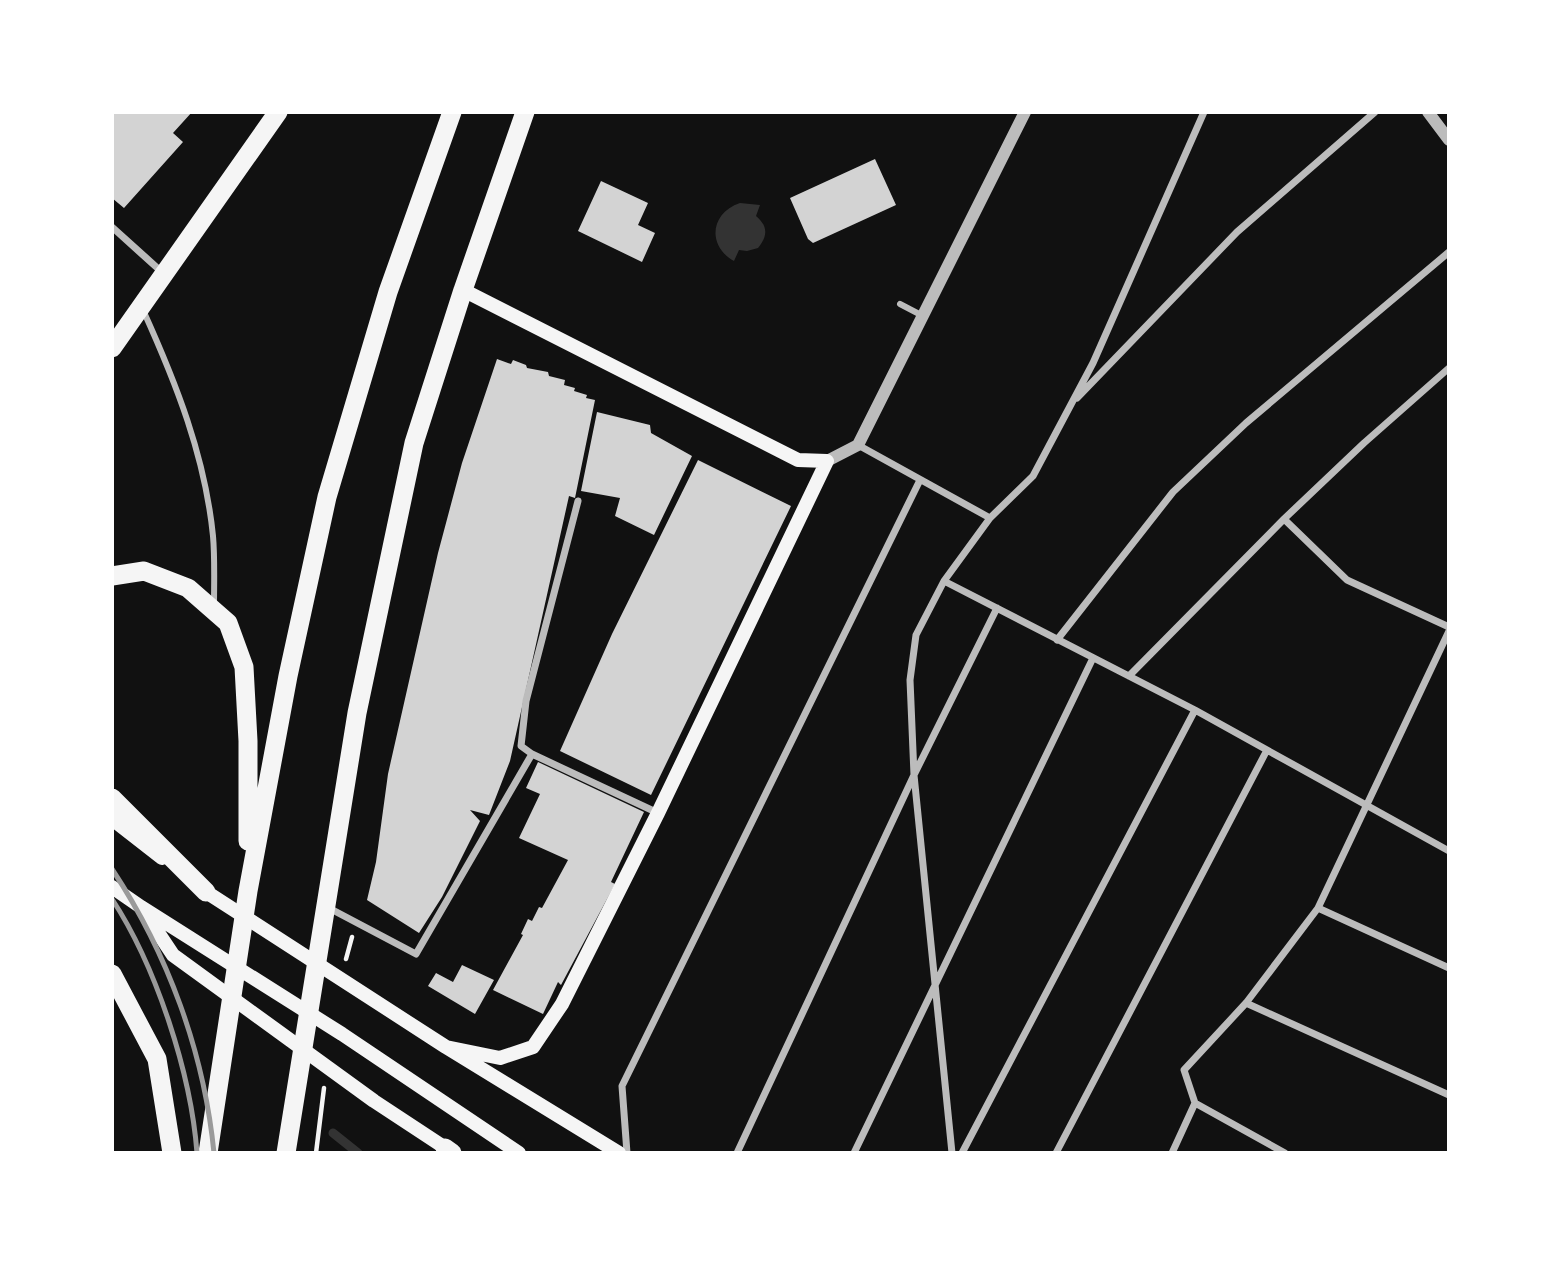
<svg xmlns="http://www.w3.org/2000/svg" width="1561" height="1265" font-family="Karla,sans-serif">
  <style>
    .water { fill: #333 }
    .lines { fill: none; stroke-linecap: round; stroke-linejoin: round }
    .stream { stroke: #333; stroke-width: 9 }
    .building { fill: #d3d3d3 }
    .path { stroke: #f5f5f5; stroke-width: 4.5 }
    .pedestrian { stroke: #bcbcbc; stroke-width: 6 }
    .minor { stroke: #bcbcbc; stroke-width: 7 }
    .tertiary { stroke: #bcbcbc; stroke-width: 12 }
    .secondary { stroke: #f5f5f5; stroke-width: 14 }
    .trunk { stroke: #f5f5f5; stroke-width: 19 }
    .rail { stroke: #9a9a9a; stroke-width: 5 }
  </style>
  <rect width="100%" height="100%" fill="#111"/>
  <!-- water -->
  <path class="water" d="M 740,203 L 760,205 L 756,216 C 768,226 768,236 758,248 L 747,251 L 739,250 L 734,261 C 707,246 710,213 740,203 Z"/>
  <g class="lines">
    <!-- stream -->
    <path class="stream" d="M 333,1133 L 358,1153"/>
  </g>
  <!-- building -->
  <path class="building" d="M 112,112 L 192,112 L 173,133 L 183,142 L 124,208 L 112,198 Z
    M 875,159 L 896,205 L 813,243 L 808,239 L 790,198 Z
    M 601,181 L 648,203 L 638,225 L 655,233 L 642,262 L 578,231 Z
    M 497,359 L 511,364 L 513,360 L 526,365 L 527,368 L 548,372 L 549,376 L 565,380 L 564,385 L 575,388 L 574,391 L 587,395 L 586,398 L 595,400 L 575,498 L 569,496 L 510,761 L 489,815 L 470,810 L 480,821 L 442,897 L 419,933 L 367,900 L 376,862 L 388,774 L 438,553 L 462,463 Z
    M 597,412 L 650,425 L 651,433 L 692,456 L 654,535 L 615,516 L 620,498 L 581,491 Z
    M 698,460 L 791,506 L 651,795 L 560,751 L 612,634 Z
    M 538,762 L 644,812 L 611,882 L 615,884 L 561,985 L 558,982 L 543,1014 L 493,990 L 523,935 L 521,934 L 528,919 L 532,921 L 539,907 L 542,908 L 568,860 L 519,838 L 540,794 L 526,788 Z
    M 462,965 L 494,980 L 475,1014 L 428,986 L 436,973 L 453,982 Z"/>
  <g class="lines">
    <!-- path -->
    <path class="path" d="M 346,959 L 352,937
      M 316,1153 L 324,1088"/>
    <!-- pedestrian -->
    <path class="pedestrian" d="M 900,304 L 923,316
      M 143,310 C 176,383 205,456 213,536 C 215,559 214,583 214,606"/>
    <!-- minor -->
    <path class="minor" d="M 112,227 L 164,274
      M 1077,398 L 1237,232 L 1375,112
      M 858,445 L 990,518
      M 1284,519 L 1347,580 L 1449,627
      M 944,581 L 1195,710 L 1449,851
      M 1057,640 L 1173,492 L 1246,423 L 1449,252
      M 1129,676 L 1284,519 L 1364,443 L 1449,368
      M 532,754 L 521,746 L 526,701 L 578,501
      M 327,907 L 416,954 L 532,754 L 658,813
      M 1318,908 L 1449,968
      M 1246,1003 L 1449,1095
      M 1195,1103 L 1285,1153
      M 627,1153 L 622,1086 L 920,480
      M 737,1153 L 914,775 L 997,608
      M 854,1153 L 1093,658
      M 952,1153 L 914,775 L 910,680 L 916,635 L 944,581 L 990,518 L 1033,476 L 1093,363 L 1204,112
      M 962,1153 L 1195,710
      M 1056,1153 L 1267,750
      M 1172,1153 L 1195,1103 L 1184,1070 L 1246,1003 L 1318,908 L 1449,631"/>
    <!-- tertiary -->
    <path class="tertiary" d="M 1428,112 L 1449,140
      M 827,461 L 858,445 L 1025,112"/>
    <!-- secondary -->
    <path class="secondary" d="M 112,819 L 162,858
      M 112,887 L 141,907 L 173,955 L 374,1101 L 453,1153
      M 200,888 L 446,1047 L 619,1153
      M 141,907 L 342,1034 L 519,1153
      M 446,1047 L 500,1058 L 533,1047 L 562,1004 L 658,813 L 827,461 L 798,460 L 463,290"/>
    <!-- trunk -->
    <path class="trunk" d="M 112,348 L 278,112
      M 112,576 L 144,571 L 188,588 L 228,623 L 244,667 L 248,741 L 248,841
      M 112,798 L 206,892
      M 112,974 L 157,1059 L 172,1153
      M 445,1148 L 452,1153
      M 208,1153 L 248,891 L 288,676 L 327,497 L 388,292 L 452,112
      M 286,1153 L 357,713 L 414,443 L 463,290 L 525,112"/>
    <!-- rail -->
    <path class="rail" d="M 112,869 C 168,954 204,1052 214,1153
      M 112,899 C 156,966 191,1073 197,1153"/>
  </g>
  <!-- border -->
  <rect width="1561" height="1265" fill="none" stroke="#ffffff" stroke-width="228"/>
</svg>
